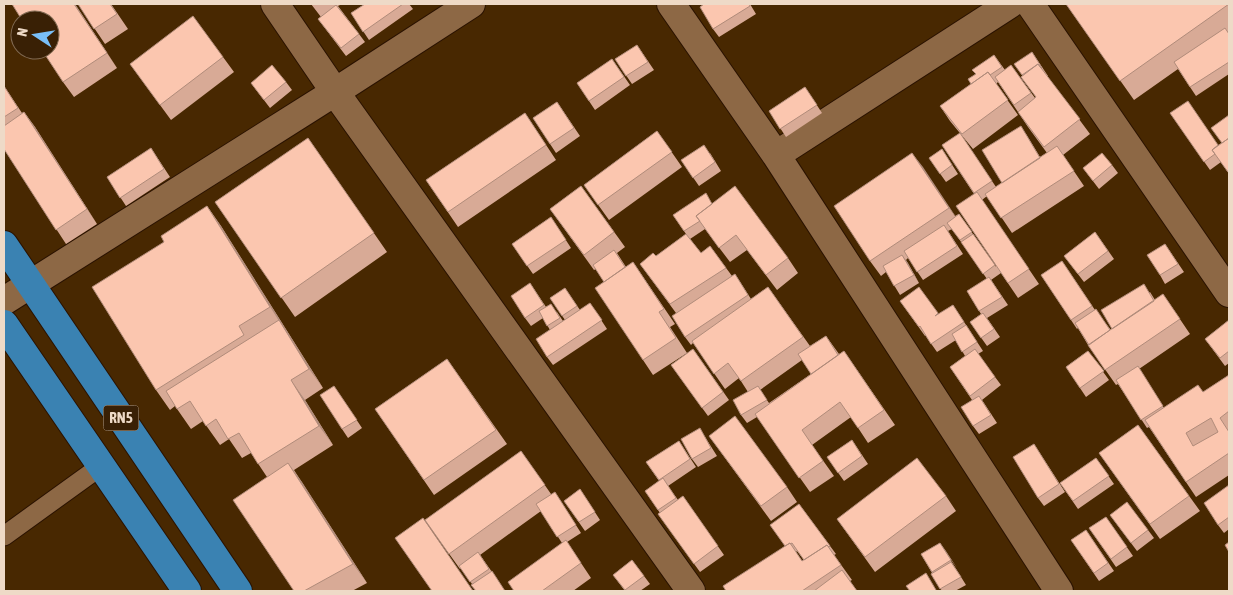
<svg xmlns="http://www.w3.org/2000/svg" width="1233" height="595" font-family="'Asap Condensed',sans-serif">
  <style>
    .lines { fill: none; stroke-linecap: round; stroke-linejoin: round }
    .service-casing { stroke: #2a1200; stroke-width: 21 }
    .minor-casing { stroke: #2a1200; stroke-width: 30 }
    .trunk-casing { stroke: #2a1200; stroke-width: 30 }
    .service { stroke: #8d6845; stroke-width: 19 }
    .minor { stroke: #8d6845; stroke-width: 28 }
    .trunk { stroke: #3a82b2; stroke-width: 28 }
    .wall { fill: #d8aa96; fill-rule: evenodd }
    .shaded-wall { fill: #b08b7a }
    .building { fill: #fbc6af; stroke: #b08b7a; fill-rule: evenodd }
    .labels { text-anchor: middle; stroke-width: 5; stroke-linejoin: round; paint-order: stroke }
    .shield { fill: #392005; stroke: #b8a28d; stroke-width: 1 }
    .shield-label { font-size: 15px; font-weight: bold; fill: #eedac7 }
  </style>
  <rect width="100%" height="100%" fill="#482801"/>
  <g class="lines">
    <defs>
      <path id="service" d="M 4,536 L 101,466"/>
      <path id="minor" d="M 275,4 L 335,92 L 691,591
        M 671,4 L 776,155 L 1059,591
        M 1030,4 L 1229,293
        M 776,155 L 1010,4
        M 4,301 L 335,92 L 471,4"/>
      <path id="trunk" d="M 4,245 L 238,591
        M 4,324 L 187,591"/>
    </defs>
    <!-- service casing -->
    <use href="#service" class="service-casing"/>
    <!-- minor casing -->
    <use href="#minor" class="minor-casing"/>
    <!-- trunk casing -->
    <use href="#trunk" class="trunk-casing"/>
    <!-- service -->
    <use href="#service" class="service"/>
    <!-- minor -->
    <use href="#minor" class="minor"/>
    <!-- trunk -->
    <use href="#trunk" class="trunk"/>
  </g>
  <!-- wall -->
  <path class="wall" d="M 75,4 L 117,68 L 74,97 L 63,82 Z
    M 78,4 L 111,4 L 128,29 L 105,44 Z
    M 311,4 L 342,4 L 338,6 L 365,42 L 346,56 L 318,19 L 321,17 Z
    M 365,4 L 409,4 L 413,9 L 369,40 L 351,13 Z
    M 750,4 L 756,14 L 719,37 L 713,29 Z
    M 1066,4 L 1229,4 L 1229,74 L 1196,96 L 1178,69 L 1134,100 Z
    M 637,45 L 654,70 L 632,84 L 615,59 Z
    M 1032,52 L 1048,76 L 1047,76 L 1090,134 L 1063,155 L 1084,186 L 1012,233 L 987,196 L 982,200 L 1039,284 L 1018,298 L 1001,273 L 991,280 L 1008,305 L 987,318 L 1000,337 L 987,346 L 970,322 L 981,314 L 967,291 L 987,279 L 952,229 L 948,231 L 963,254 L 923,280 L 908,258 L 906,260 L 919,283 L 900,295 L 886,272 L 881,276 L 870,261 L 912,153 L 955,216 L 959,214 L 996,267 L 974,194 L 942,145 L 960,133 L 996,187 L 1002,183 L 1026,134 L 1040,157 L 1047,153 L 1028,127 L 998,82 L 996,84 L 1018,115 L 973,149 L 950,121 L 940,106 L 971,84 L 975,74 L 994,55 L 1005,70 L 1011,65 L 1035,98 L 1036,97 L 1021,77 L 1022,76 Z
    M 223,57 L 234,72 L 171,120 L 130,64 Z
    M 612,59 L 630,85 L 595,110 L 577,83 Z
    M 286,82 L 292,90 L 270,108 L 251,83 Z
    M 4,86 L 22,113 L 24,112 L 35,127 L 97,224 L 66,244 L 4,149 Z
    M 805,87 L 822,113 L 786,137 L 769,111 Z
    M 557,102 L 580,136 L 556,153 L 533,118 Z
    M 525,113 L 556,160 L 458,227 L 426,180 Z
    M 1170,113 L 1218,145 L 1222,143 L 1229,115 L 1229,174 L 1221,162 L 1210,170 Z
    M 657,131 L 682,167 L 609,220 L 584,185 Z
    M 308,138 L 387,252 L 295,317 L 215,202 Z
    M 151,148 L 170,177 L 126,206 L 107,177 Z
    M 942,149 L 958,174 L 946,182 L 929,158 Z
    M 710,153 L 721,171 L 699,186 L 681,160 Z
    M 1112,165 L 1118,173 L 1099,189 L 1083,168 Z
    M 581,186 L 625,247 L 617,253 L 626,267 L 633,262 L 675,324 L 670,327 L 687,353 L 653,375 L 643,360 L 604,282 L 596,269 L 594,270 L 550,209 Z
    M 712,203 L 788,258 L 798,273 L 777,290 L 747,250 L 730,262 L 705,229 L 690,239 L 701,253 L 710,246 L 732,276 L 735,274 L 751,299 L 768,287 L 810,346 L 826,336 L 839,354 L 844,351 L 895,425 L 868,443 L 851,417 L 812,445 L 834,476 L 810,492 L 757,417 L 747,423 L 741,415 L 748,392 L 739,378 L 725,389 L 693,343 L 691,345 L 685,337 L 676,313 L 640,264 L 656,256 L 686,234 L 673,215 ZM 802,360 L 811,374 L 769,403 L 760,390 Z
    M 207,206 L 221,226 L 323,388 L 305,400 L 333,445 L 294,470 L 367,583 L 352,591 L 294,591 L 267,477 L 251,453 L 242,458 L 229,439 L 220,445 L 203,421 L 191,429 L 175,406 L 170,410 L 156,390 L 164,242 Z
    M 551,217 L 571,248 L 533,274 L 512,244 Z
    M 1095,232 L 1114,259 L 1084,282 L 1064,256 Z
    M 1165,244 L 1184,272 L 1165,284 L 1160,275 Z
    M 1062,261 L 1095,310 L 1111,330 L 1150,292 L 1155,300 L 1163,294 L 1190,334 L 1139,369 L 1164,408 L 1203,392 L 1229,375 L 1229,475 L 1196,497 L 1149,427 L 1147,428 L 1118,384 L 1116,385 L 1088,345 L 1078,328 L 1077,329 L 1041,275 Z
    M 530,283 L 546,307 L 557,312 L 563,321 L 565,320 L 550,298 L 565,288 L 580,310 L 590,303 L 607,329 L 553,365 L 547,357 L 550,330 L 543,318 L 531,326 L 525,318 Z
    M 900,301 L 939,314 L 953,305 L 983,351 L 978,354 L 1001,385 L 982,400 L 997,423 L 979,434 L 973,426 L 972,400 L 950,367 L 965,356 L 956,340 L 937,352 L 925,335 L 925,336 Z
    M 1229,320 L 1229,363 L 1225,366 L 1205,339 Z
    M 693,349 L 729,400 L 708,416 L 671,365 Z
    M 1088,351 L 1109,380 L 1086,397 L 1066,367 Z
    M 447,359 L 507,444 L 434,495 L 375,409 Z
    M 334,386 L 362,428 L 348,438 L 342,429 Z
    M 1138,425 L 1200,511 L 1160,539 L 1099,453 Z
    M 709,436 L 787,487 L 797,502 L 771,521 Z
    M 705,437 L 717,456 L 698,467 L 692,459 Z
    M 852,440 L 868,464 L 844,481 L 827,457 Z
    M 679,441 L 696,467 L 668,486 L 678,500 L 683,496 L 724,555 L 700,572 L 658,514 L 660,513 L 645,491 L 659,481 L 646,462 Z
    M 1034,444 L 1065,492 L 1044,506 L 1038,498 Z
    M 521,451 L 551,494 L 560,500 L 581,533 L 567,542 L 591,578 L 573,591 L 514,591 L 562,543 L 541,511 L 480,555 L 497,579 L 472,584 L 461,568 L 460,569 L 425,520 Z
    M 1096,458 L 1114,484 L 1078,509 L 1060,483 Z
    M 1229,485 L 1229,529 L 1224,533 L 1218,525 Z
    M 580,489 L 600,520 L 585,531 L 564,501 Z
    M 946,496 L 956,511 L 875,572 L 837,519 Z
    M 799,504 L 836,554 L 834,555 L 852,580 L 850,581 L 857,591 L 726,591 L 785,546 ZM 797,551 L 804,560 L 802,561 L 796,552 Z
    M 1110,515 L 1148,530 L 1154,538 L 1137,551 Z
    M 1106,517 L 1133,556 L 1116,567 L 1089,528 Z
    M 1086,530 L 1114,571 L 1099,581 L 1071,540 Z
    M 940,543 L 966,585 L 955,591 L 942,591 L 931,574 L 932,573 L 921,554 Z
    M 632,560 L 650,584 L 640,591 L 625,591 L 613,575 Z"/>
  <!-- shaded-wall -->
  <path class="shaded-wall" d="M 74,4 L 75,4 L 117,68 L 107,53 Z
    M 24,112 L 35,127 L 97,224 L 87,209 Z
    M 912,153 L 923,167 L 960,223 L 949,208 Z
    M 207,206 L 221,226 L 323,388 L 309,369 Z
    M 902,255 L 908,263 L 919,283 L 914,275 Z
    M 291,380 L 305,400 L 333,445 L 319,426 Z
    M 288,463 L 302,482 L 367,583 L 353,564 Z
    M 940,543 L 946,551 L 957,568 L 951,560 Z"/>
  <!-- building -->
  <path class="building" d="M 12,4 L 74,4 L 107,53 L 63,82 L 42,50 L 50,50 L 50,20 L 22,20 Z
    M 78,4 L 110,4 L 117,14 L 94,29 Z
    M 365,4 L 403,4 L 363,32 L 351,13 Z
    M 704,4 L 749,4 L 750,6 L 713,29 L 700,7 Z
    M 1066,4 L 1229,4 L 1120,81 Z
    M 336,5 L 359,34 L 341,48 L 318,19 Z
    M 193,16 L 223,57 L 160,105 L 130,64 Z
    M 1225,28 L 1229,34 L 1229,62 L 1190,87 L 1174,62 Z
    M 637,45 L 648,62 L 626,76 L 615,59 Z
    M 1032,52 L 1042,68 L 1041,68 L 1038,64 L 1022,75 L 1014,64 Z
    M 994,55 L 1002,67 L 990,75 L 988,72 L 971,84 L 968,79 L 976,74 L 972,70 Z
    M 612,59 L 624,77 L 589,101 L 577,83 Z
    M 1038,64 L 1080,119 L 1044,147 L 1018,112 L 1036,97 L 1021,77 Z
    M 272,65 L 286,82 L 264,100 L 251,83 Z
    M 1011,65 L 1031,93 L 1014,105 L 995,77 Z
    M 988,72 L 1008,100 L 962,134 L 940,106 Z
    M 4,86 L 18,108 L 4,117 Z
    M 805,87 L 817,105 L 780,129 L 769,111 Z
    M 1188,101 L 1218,145 L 1212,150 L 1215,154 L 1204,162 L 1170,113 Z
    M 557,102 L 574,128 L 550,144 L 533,118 Z
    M 24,112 L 87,209 L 56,230 L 4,149 L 4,126 Z
    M 525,113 L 546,145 L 448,212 L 426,180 Z
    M 1229,115 L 1229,138 L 1222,143 L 1211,128 Z
    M 1021,126 L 1040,158 L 1002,183 L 982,150 Z
    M 657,131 L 672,152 L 598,205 L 584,185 Z
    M 960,133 L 992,181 L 974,193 L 942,145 Z
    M 308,138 L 374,233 L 281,298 L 215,202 Z
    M 1229,138 L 1229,171 L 1228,172 L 1212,150 Z
    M 704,145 L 715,162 L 693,178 L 681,160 Z
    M 1057,146 L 1074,171 L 1001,218 L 985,194 Z
    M 151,148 L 164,169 L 120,198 L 107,177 Z
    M 942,149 L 952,165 L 940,174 L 929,158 Z
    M 912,153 L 949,208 L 870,261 L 834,206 Z
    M 1102,153 L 1112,165 L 1093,181 L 1083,168 Z
    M 581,186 L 614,232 L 584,255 L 550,209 Z
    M 735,186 L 788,258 L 766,275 L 736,235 L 719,248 L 696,216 Z
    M 977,192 L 1029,269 L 1008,283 L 956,206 Z
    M 706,193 L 712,204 L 696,216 L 700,221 L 684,231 L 673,215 Z
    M 207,206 L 270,307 L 239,326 L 244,335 L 156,390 L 92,287 L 164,242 L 161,236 Z
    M 959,214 L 972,232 L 960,240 L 947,223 Z
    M 551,217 L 566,240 L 527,266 L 512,244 Z
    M 944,225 L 957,246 L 917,272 L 904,251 Z
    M 1095,232 L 1108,251 L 1078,274 L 1064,256 Z
    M 686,234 L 701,253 L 710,246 L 726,268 L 670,304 L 640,264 L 653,253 L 656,256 Z
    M 973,234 L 995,265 L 983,274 L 961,242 Z
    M 1165,244 L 1178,264 L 1160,275 L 1147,255 Z
    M 614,250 L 625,267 L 604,282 L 593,265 Z
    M 902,255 L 914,275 L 894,286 L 883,266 Z
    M 1062,261 L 1092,306 L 1071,320 L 1041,275 Z
    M 633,262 L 664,309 L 659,312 L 676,338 L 643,360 L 595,288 Z
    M 735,274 L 748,295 L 685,337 L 672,316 Z
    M 989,277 L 1002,297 L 979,311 L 967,291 Z
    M 530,283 L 544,305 L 525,318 L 511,296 Z
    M 1144,284 L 1154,301 L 1112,329 L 1101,310 Z
    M 768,287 L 803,337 L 741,381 L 728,363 L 714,374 L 692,341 Z
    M 919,287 L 938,313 L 935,316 L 953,305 L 964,322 L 931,344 L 920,326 L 919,327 L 900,301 Z
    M 565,288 L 577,306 L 562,316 L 550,298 Z
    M 1163,294 L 1180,319 L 1105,370 L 1088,345 Z
    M 590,303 L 602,320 L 547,357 L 536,339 Z
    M 551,304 L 560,318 L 547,326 L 539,311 Z
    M 1096,309 L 1110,330 L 1089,345 L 1075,323 Z
    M 983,313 L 994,329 L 981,338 L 970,322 Z
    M 279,320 L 309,369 L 291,380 L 319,426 L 258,464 L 239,433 L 228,439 L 216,419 L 206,426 L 190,401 L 177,409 L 166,391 Z
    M 1229,320 L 1229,351 L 1220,358 L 1205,339 Z
    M 966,325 L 977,342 L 962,352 L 952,334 Z
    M 826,336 L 838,355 L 811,374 L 798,354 Z
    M 693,349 L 723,392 L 702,408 L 671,365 Z
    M 975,349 L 995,377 L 970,396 L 950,367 Z
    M 844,351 L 884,410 L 858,428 L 840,402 L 802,430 L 823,461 L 799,478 L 755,414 Z
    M 1088,351 L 1104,371 L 1080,388 L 1066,367 Z
    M 447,359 L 496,430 L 424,480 L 375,409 Z
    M 1138,366 L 1163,406 L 1141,420 L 1116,380 Z
    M 1229,375 L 1229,411 L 1220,418 L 1229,432 L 1229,453 L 1186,482 L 1145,420 L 1198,385 L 1203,392 ZM 1211,418 L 1218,432 L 1193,446 L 1186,433 Z
    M 334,386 L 357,420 L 342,429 L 320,395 Z
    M 758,386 L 767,400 L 741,415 L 733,400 Z
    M 979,396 L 991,415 L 973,426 L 961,407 Z
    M 735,416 L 787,487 L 761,506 L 709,436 Z
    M 1138,425 L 1189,496 L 1150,524 L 1099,453 Z
    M 700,428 L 711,448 L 692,459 L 681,439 Z
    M 852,440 L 862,456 L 838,473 L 827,457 Z
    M 679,441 L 690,459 L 659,480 L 646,462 Z
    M 1034,444 L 1059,484 L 1038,498 L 1013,457 Z
    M 521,451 L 545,485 L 449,554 L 425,520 Z
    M 917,458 L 946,496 L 865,557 L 837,519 Z
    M 1096,458 L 1109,476 L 1073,501 L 1060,483 Z
    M 288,463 L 353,564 L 304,591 L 294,591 L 233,500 Z
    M 663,478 L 676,498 L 658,510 L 645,491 Z
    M 1229,485 L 1229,517 L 1218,525 L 1204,503 Z
    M 580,489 L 595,512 L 579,522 L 564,501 Z
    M 555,492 L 576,525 L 557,537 L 536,504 Z
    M 683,496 L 718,546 L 694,564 L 658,514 Z
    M 1127,502 L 1148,530 L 1131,543 L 1110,515 Z
    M 799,504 L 830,546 L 829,547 L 827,545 L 804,560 L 792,543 L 790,544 L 790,543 L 785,546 L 770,525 Z
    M 1106,517 L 1127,547 L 1111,559 L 1089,528 Z
    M 423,518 L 473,591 L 432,591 L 395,538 Z
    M 1086,530 L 1108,563 L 1094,573 L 1071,540 Z
    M 566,540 L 581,563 L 542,591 L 514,591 L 508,582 Z
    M 1229,542 L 1229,552 L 1225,545 Z
    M 790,543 L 802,561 L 827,545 L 841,565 L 802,591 L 726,591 L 723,586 Z
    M 940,543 L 951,560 L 932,572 L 921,554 Z
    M 478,552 L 489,569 L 470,582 L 459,566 Z
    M 632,560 L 644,576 L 625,590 L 613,575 Z
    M 951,562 L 961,577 L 940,589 L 931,574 Z
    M 842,570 L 857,591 L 814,591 Z
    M 492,571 L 505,591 L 476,591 L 471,585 Z
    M 926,573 L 936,590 L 934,591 L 910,591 L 906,586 Z"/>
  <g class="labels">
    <!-- shield labels -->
    <rect class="shield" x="103.5" y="405.5" width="35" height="25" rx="4"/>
    <g class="shield-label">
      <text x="121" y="423">RN5</text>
    </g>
  </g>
  <!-- border -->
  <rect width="1233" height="595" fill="none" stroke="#eedac7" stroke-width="10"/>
  <!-- north arrow -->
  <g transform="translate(35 35) rotate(282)"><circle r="24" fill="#392005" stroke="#816a53"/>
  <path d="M0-4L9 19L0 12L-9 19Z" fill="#79bff8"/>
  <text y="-8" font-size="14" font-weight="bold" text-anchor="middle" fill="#eedac7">N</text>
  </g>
</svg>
